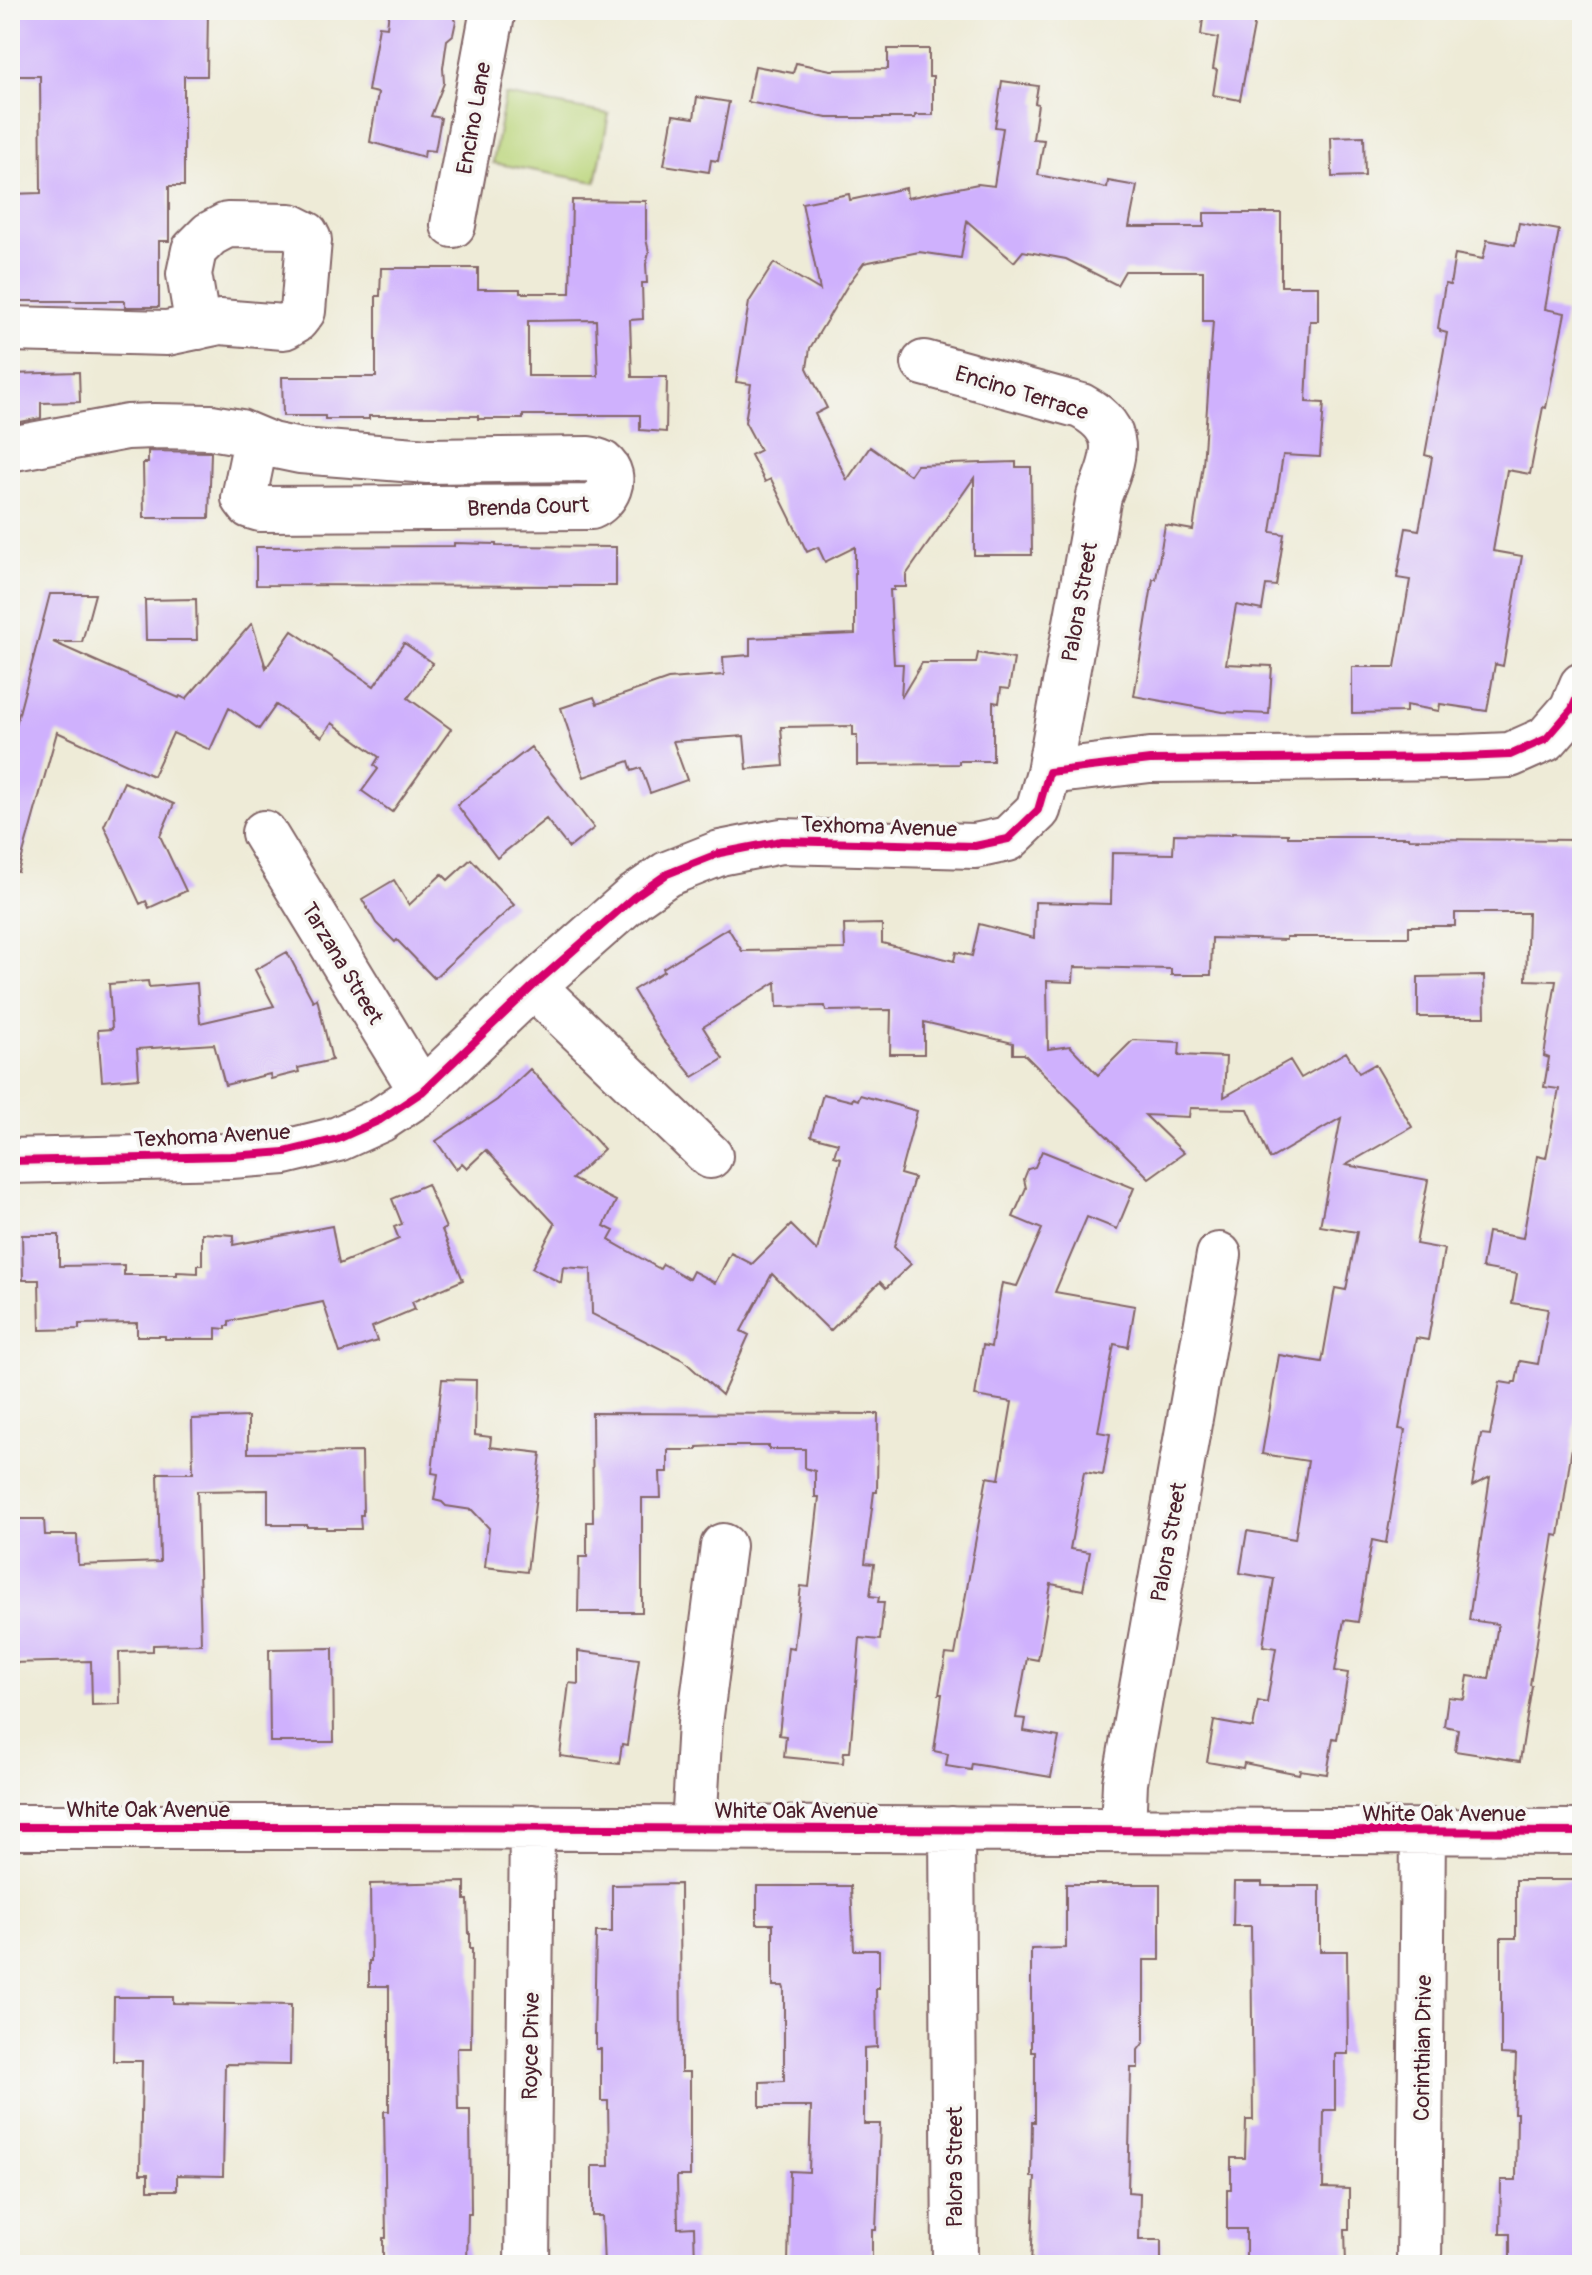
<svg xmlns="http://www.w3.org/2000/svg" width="1592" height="2275" font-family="Pangolin,sans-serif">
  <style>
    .green { fill: #bbd67b; stroke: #827a53; stroke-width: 2 }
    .building { fill: #cfb1fd; fill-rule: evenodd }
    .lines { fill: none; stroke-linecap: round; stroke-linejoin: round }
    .minor-casing { stroke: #836667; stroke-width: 48 }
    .minor { stroke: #fff; stroke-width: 44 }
    .cycleway-casing { stroke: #f6f6f2; stroke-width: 13 }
    .cycleway { stroke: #d6006c; stroke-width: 8 }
    .labels { text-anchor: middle; stroke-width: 7; stroke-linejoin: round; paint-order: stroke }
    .street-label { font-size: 22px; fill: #4a1f2b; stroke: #f6f6f2 }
  </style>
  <rect width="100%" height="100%" fill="#f6f6f2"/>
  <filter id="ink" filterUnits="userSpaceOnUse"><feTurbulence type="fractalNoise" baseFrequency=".0125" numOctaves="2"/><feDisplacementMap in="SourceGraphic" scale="16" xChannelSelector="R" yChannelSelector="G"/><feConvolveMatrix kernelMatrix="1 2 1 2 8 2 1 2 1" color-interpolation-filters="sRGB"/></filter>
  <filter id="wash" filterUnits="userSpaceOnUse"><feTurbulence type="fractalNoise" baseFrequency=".006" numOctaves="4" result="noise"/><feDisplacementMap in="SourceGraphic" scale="32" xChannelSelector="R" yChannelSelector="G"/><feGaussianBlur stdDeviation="1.8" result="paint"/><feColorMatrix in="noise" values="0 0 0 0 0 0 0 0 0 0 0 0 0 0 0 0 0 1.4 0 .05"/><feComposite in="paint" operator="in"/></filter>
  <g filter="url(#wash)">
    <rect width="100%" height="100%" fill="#eeebd7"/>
    <!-- green -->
    <path class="green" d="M 505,95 L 609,114 L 596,182 L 493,163 Z"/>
    <g id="blocks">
      <!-- building -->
      <path class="building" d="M 10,10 L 208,10 L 207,76 L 184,76 L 184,186 L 169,186 L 169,241 L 159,241 L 159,307 L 125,307 L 125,301 L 10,301 L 10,194 L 41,193 L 40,76 L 10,76 Z
        M 411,10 L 450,10 L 456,21 L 453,35 L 447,40 L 443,68 L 444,83 L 431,116 L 441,118 L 435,151 L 425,150 L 424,157 L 370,142 L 378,93 L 368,91 L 379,26 L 387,27 L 389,11 L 410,14 Z
        M 1204,10 L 1257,10 L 1240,100 L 1213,95 L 1217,70 L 1213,69 L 1218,38 L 1201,35 Z
        M 888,49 L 929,49 L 929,77 L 933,77 L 933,115 L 915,115 L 915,118 L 827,118 L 748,102 L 755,66 L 793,73 L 796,63 L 831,70 L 888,69 Z
        M 1002,81 L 1038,86 L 1035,103 L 1038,104 L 1033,139 L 1044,140 L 1038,175 L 1107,188 L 1108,181 L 1137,186 L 1129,227 L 1204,227 L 1204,213 L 1281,213 L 1281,286 L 1318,286 L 1318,321 L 1310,321 L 1306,402 L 1324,403 L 1320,457 L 1283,455 L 1271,532 L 1284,534 L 1276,586 L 1266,585 L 1262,610 L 1236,605 L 1226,664 L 1272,666 L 1269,714 L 1223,712 L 1134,696 L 1153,579 L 1156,579 L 1165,525 L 1193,530 L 1203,465 L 1213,321 L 1203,321 L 1203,271 L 1125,271 L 1117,285 L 1066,259 L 1023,251 L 1014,262 L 967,221 L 961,258 L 919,252 L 864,263 L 849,283 L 810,348 L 807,368 L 827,408 L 815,414 L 847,480 L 870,447 L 910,475 L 917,465 L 1016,462 L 1016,467 L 1031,467 L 1032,555 L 974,555 L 974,478 L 906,575 L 906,587 L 894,587 L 894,590 L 890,590 L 894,664 L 903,664 L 901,698 L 922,663 L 976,663 L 978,653 L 1014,659 L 1009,689 L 1001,688 L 999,703 L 993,702 L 993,761 L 959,761 L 959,764 L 857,765 L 857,735 L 853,735 L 853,726 L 781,727 L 784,766 L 747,769 L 744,736 L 673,741 L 687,780 L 650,793 L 641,768 L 632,771 L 629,761 L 584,777 L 561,708 L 594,697 L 597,704 L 668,679 L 724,675 L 723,657 L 750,655 L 750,638 L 855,634 L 855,547 L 825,562 L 818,547 L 807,552 L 771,479 L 765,482 L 751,455 L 760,450 L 745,422 L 751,384 L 736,382 L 749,302 L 774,263 L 820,290 L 802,203 L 849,194 L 850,200 L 906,188 L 907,198 L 978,184 L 994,186 L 1003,128 L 995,127 Z
        M 697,97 L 729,102 L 718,161 L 711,160 L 709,172 L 664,165 L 673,115 L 694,118 Z
        M 1364,136 L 1365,176 L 1332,177 L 1331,137 Z
        M 572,200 L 646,201 L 646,239 L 649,252 L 646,264 L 647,283 L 642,283 L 643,319 L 630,320 L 632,377 L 667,377 L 666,432 L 640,430 L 640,415 L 523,415 L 523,419 L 478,419 L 478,416 L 369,416 L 369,419 L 325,419 L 325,416 L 283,416 L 282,377 L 376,377 L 376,296 L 380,296 L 381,268 L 478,268 L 478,289 L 520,289 L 520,293 L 570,293 ZM 596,320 L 598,376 L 528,376 L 528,321 Z
        M 1519,223 L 1559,230 L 1545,309 L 1565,313 L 1546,408 L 1543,407 L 1530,474 L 1507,470 L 1493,551 L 1522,556 L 1503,666 L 1495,664 L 1487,711 L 1440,704 L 1439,711 L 1406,705 L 1406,712 L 1352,713 L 1352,667 L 1395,667 L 1410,580 L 1397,578 L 1406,528 L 1419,530 L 1422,515 L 1432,457 L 1425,455 L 1447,333 L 1440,331 L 1440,329 L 1438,328 L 1445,284 L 1450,285 L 1455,254 L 1483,259 L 1487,240 L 1515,245 Z
        M 79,372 L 80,402 L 41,403 L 41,418 L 10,424 L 10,374 Z
        M 148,451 L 211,452 L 209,518 L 144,518 L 143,463 L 148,463 Z
        M 454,543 L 496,544 L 496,546 L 616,547 L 616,586 L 256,585 L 256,547 L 454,546 Z
        M 50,594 L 95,594 L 82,642 L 53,642 L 179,698 L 180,696 L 186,699 L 252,623 L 266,668 L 292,631 L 374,686 L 404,643 L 433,663 L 408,698 L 451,729 L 392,812 L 362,791 L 378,769 L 374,765 L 379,757 L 332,723 L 322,737 L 276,705 L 259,729 L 229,708 L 210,750 L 173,733 L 153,776 L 57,732 L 18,872 L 10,870 L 10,748 Z
        M 196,599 L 197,640 L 146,640 L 145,600 Z
        M 531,747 L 594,828 L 569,848 L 546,819 L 497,858 L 457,805 Z
        M 124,782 L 174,804 L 160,836 L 186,891 L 149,908 L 146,901 L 140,904 L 104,826 Z
        M 1232,833 L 1288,834 L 1288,837 L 1409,837 L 1409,839 L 1582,840 L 1582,1378 L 1559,1536 L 1554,1535 L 1530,1685 L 1532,1686 L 1520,1761 L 1455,1751 L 1458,1729 L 1444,1726 L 1448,1697 L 1464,1699 L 1468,1676 L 1489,1679 L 1498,1624 L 1469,1620 L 1490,1477 L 1472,1486 L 1481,1434 L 1490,1435 L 1500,1382 L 1512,1384 L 1513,1382 L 1516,1382 L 1520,1361 L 1538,1364 L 1548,1309 L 1512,1303 L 1517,1274 L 1482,1268 L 1488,1232 L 1523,1238 L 1537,1156 L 1546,1158 L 1559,1089 L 1544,1087 L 1549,1058 L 1544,1056 L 1556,981 L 1526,980 L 1528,913 L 1455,913 L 1455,926 L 1409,926 L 1409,937 L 1286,937 L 1286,940 L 1212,938 L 1211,975 L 1171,975 L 1171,969 L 1074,967 L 1073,982 L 1047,981 L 1048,1049 L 1070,1046 L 1098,1075 L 1133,1040 L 1180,1042 L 1179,1055 L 1226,1057 L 1224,1097 L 1290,1060 L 1301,1078 L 1346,1052 L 1359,1073 L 1375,1064 L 1412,1127 L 1346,1165 L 1428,1180 L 1416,1244 L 1444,1249 L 1428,1340 L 1416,1338 L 1399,1429 L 1405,1430 L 1386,1543 L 1372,1540 L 1358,1622 L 1344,1620 L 1335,1671 L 1348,1673 L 1337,1739 L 1333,1738 L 1327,1774 L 1300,1770 L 1299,1774 L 1244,1763 L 1243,1768 L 1207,1762 L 1214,1721 L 1253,1728 L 1258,1701 L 1267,1703 L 1276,1648 L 1263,1646 L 1274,1579 L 1240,1573 L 1247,1531 L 1295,1539 L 1308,1461 L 1262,1454 L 1279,1355 L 1322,1362 L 1335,1288 L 1346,1290 L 1357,1232 L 1320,1226 L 1341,1118 L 1270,1159 L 1248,1109 L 1190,1108 L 1189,1117 L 1145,1115 L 1184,1153 L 1149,1178 L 1024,1054 L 1013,1054 L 1013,1043 L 924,1022 L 924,1054 L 890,1054 L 891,1010 L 826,1011 L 825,1006 L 777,1007 L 776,982 L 703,1027 L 723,1059 L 693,1077 L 663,1040 L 633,990 L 664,971 L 663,968 L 728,928 L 742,951 L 845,949 L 844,925 L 882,924 L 882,943 L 954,961 L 956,952 L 972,956 L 979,924 L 1034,938 L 1035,902 L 1111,904 L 1112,853 L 1173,854 L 1174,834 L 1232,835 Z
        M 471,859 L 514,905 L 434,978 L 397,940 L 395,942 L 376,923 L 362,899 L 394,880 L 409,905 L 442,874 L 448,880 Z
        M 287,952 L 313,1001 L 317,998 L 332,1060 L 298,1068 L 299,1072 L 271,1079 L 270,1074 L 225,1085 L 214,1044 L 137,1049 L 139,1078 L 102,1081 L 98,1030 L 112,1029 L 109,984 L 148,981 L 149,987 L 197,983 L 200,1023 L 274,1006 L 255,970 Z
        M 1484,976 L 1485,1017 L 1418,1017 L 1418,977 Z
        M 530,1069 L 604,1149 L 572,1179 L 616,1201 L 604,1226 L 614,1231 L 609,1240 L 660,1269 L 663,1264 L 689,1279 L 693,1271 L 715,1283 L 731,1253 L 752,1264 L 791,1225 L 817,1251 L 841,1158 L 834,1156 L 838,1143 L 811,1136 L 823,1094 L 852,1101 L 853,1098 L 858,1100 L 860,1095 L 917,1111 L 900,1174 L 914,1178 L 894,1247 L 911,1264 L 886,1288 L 880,1282 L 830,1331 L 772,1274 L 741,1331 L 749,1335 L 722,1395 L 683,1360 L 592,1314 L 591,1269 L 563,1267 L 561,1283 L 532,1268 L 555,1224 L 486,1150 L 467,1168 L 462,1163 L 456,1169 L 436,1141 L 497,1100 Z
        M 1042,1151 L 1134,1188 L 1117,1229 L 1087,1217 L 1055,1292 L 1135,1306 L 1128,1347 L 1114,1344 L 1098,1432 L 1110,1434 L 1103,1475 L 1084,1472 L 1070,1549 L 1090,1552 L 1083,1590 L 1051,1584 L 1038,1660 L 1027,1658 L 1016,1718 L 1026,1719 L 1024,1731 L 1059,1737 L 1051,1777 L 972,1764 L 971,1770 L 946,1766 L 948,1754 L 934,1751 L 942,1694 L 939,1694 L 946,1654 L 955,1655 L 987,1477 L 999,1479 L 1012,1402 L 975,1396 L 983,1345 L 991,1347 L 1002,1283 L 1017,1286 L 1042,1229 L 1013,1217 L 1026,1188 L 1024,1179 L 1028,1169 L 1035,1167 Z
        M 427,1184 L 446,1228 L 442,1230 L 463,1280 L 412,1302 L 415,1309 L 372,1327 L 377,1341 L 340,1353 L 323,1302 L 229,1321 L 229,1326 L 226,1326 L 226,1329 L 216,1328 L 216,1339 L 165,1339 L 165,1336 L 137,1336 L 137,1323 L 79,1324 L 79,1329 L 40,1330 L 39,1280 L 23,1280 L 22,1235 L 59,1235 L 59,1266 L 124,1265 L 124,1275 L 177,1275 L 177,1272 L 198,1273 L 198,1265 L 202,1265 L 202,1233 L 234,1235 L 233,1245 L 332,1226 L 339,1264 L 399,1239 L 394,1227 L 402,1224 L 392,1199 Z
        M 442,1379 L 476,1380 L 475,1435 L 491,1437 L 490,1447 L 541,1453 L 527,1572 L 485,1567 L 489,1528 L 472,1510 L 446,1506 L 442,1502 L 434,1500 L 438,1474 L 432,1473 Z
        M 592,1413 L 878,1414 L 877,1492 L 874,1492 L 865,1563 L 874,1564 L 870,1596 L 879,1597 L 878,1602 L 884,1602 L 880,1640 L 860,1638 L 850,1752 L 844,1752 L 843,1763 L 784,1757 L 786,1736 L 779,1735 L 788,1647 L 794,1648 L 801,1586 L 809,1587 L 819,1497 L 815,1497 L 815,1471 L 805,1468 L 805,1449 L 769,1449 L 769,1446 L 718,1446 L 697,1447 L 697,1450 L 668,1450 L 668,1472 L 660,1472 L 661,1498 L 642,1498 L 642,1612 L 578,1612 L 579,1557 L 587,1557 L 587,1522 L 593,1522 Z
        M 248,1417 L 248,1453 L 362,1452 L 363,1515 L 360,1515 L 361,1529 L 326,1529 L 326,1527 L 307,1527 L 307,1525 L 273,1525 L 273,1523 L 268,1523 L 268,1490 L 197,1491 L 201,1644 L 153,1645 L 153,1651 L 119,1652 L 120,1704 L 92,1705 L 91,1661 L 10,1663 L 10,1612 L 13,1612 L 11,1519 L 44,1519 L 45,1535 L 77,1535 L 78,1565 L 160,1562 L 158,1473 L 193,1473 L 192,1419 Z
        M 333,1648 L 334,1742 L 270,1742 L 269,1649 Z
        M 578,1651 L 639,1659 L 627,1745 L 622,1744 L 619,1764 L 560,1756 L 569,1683 L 578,1684 Z
        M 1516,1880 L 1582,1880 L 1582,2265 L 1510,2265 L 1510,2234 L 1500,2234 L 1501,2180 L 1516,2180 L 1517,2113 L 1514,2113 L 1516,2055 L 1501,2054 L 1501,1938 L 1516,1938 Z
        M 465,1882 L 465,1900 L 468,1900 L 469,1934 L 470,1934 L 470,1949 L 472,1949 L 471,2048 L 457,2048 L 458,2110 L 470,2110 L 471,2214 L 468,2214 L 467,2265 L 383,2265 L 383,2238 L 386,2238 L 384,2111 L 389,2111 L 389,1986 L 369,1986 L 369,1961 L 371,1961 L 370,1884 Z
        M 1234,1882 L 1262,1882 L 1262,1886 L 1320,1886 L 1320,1951 L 1347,1951 L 1348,2054 L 1335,2054 L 1335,2110 L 1324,2110 L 1323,2188 L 1349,2189 L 1349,2229 L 1345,2229 L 1346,2265 L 1246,2265 L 1246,2229 L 1227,2229 L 1227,2189 L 1231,2189 L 1231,2158 L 1245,2158 L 1246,2120 L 1253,2120 L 1251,1926 L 1233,1926 Z
        M 680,1884 L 681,2072 L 690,2072 L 690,2176 L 677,2176 L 678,2228 L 694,2227 L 695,2265 L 604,2265 L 602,2216 L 592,2216 L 592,2166 L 609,2166 L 608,2101 L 601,2101 L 601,2049 L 596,2049 L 596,2034 L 594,2034 L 596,1932 L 612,1932 L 612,1885 Z
        M 1066,1884 L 1160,1884 L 1160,1960 L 1144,1960 L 1144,2042 L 1138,2050 L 1138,2068 L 1131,2068 L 1128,2192 L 1140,2193 L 1139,2240 L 1161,2240 L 1161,2265 L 1031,2265 L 1035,2177 L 1031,2177 L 1032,2122 L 1035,2122 L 1035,2052 L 1031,2052 L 1031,1949 L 1066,1948 Z
        M 757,1886 L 851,1886 L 854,1950 L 879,1950 L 879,1989 L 876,1989 L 877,2047 L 864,2048 L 864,2124 L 880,2124 L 876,2230 L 872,2230 L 872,2265 L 788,2265 L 790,2171 L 809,2172 L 811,2107 L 760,2107 L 760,2082 L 784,2081 L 784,1989 L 783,1986 L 773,1986 L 773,1924 L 757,1924 Z
        M 114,1997 L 173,1997 L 173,2003 L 291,2005 L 290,2065 L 225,2064 L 223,2176 L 177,2175 L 177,2190 L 148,2190 L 148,2174 L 140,2174 L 142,2061 L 113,2061 Z"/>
    </g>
  </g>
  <g filter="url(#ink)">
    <use href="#blocks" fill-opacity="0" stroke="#836667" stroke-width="2"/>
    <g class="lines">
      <defs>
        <path id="minor" d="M 453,225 L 493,10
          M 10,329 L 167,333 L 220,322 L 284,327 L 296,320 L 303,311 L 309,240 L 306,234 L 290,226 L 227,225 L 210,234 L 194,250 L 189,274 L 198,327
          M 924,363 L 1081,406 C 1126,430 1115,456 1099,496 L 1049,772
          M 10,449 L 127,427 L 154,426 L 211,427 L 240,432 L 271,445 L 300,451 L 428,461 L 589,459 C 590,459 601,462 602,463 C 620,477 606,501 591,507 L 260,509 L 250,506 L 244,498 L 256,440
          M 264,833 L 422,1092
          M 533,986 L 710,1156
          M 10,1161 L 231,1156 L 285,1152 L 338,1139 L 380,1120 L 422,1092 L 533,986 L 634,897 L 667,874 L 720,853 L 781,841 L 975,846 L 1008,839 L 1038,810 L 1049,772 L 1150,760 L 1462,757 L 1510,755 L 1546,739 L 1572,709 L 1582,685
          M 10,1827 L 369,1827 L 1582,1832
          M 694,1828 L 700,1723 L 723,1546
          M 952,1829 L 955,2265
          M 1123,1829 L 1125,1783 L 1219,1255
          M 527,2265 L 532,1827
          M 1419,2265 L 1423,1831"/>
      </defs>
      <!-- minor casing -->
      <use href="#minor" class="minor-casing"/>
      <!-- minor -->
      <use href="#minor" class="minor"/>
      <defs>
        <path id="cycleway" d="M 10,1161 L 231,1156 L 285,1152 L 338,1139 L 380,1120 L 422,1092 L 533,986 L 634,897 L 667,874 L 720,853 L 781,841 L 975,846 L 1008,839 L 1038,810 L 1049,772 L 1150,760 L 1462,757 L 1510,755 L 1546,739 L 1572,709 L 1582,685
          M 10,1827 L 369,1827 L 1582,1832"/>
      </defs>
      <!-- cycleway casing -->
      <use href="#cycleway" class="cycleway-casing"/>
      <!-- cycleway -->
      <use href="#cycleway" class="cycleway"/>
    </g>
  </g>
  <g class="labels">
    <!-- street labels -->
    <g class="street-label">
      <text transform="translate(473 118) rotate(-80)" y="8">Encino Lane</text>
      <text transform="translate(1022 392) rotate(17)" y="8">Encino Terrace</text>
      <text transform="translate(528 506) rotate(-2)" y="8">Brenda Court</text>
      <text transform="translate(1079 602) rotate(-80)" y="8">Palora Street</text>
      <text transform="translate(879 826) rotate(2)" y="8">Texhoma Avenue</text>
      <text transform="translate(343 963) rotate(59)" y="8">Tarzana Street</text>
      <text transform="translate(212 1135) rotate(-3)" y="8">Texhoma Avenue</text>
      <text transform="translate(1168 1542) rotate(-80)" y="8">Palora Street</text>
      <text x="148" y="1817">White Oak Avenue</text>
      <text x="796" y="1818">White Oak Avenue</text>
      <text x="1444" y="1821">White Oak Avenue</text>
      <text transform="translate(530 2046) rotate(-89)" y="8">Royce Drive</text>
      <text transform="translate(1422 2048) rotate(-89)" y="8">Corinthian Drive</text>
      <text transform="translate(954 2167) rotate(-90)" y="8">Palora Street</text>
    </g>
  </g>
  <!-- margin -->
  <rect width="1592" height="2275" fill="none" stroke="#f6f6f2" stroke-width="40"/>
</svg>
